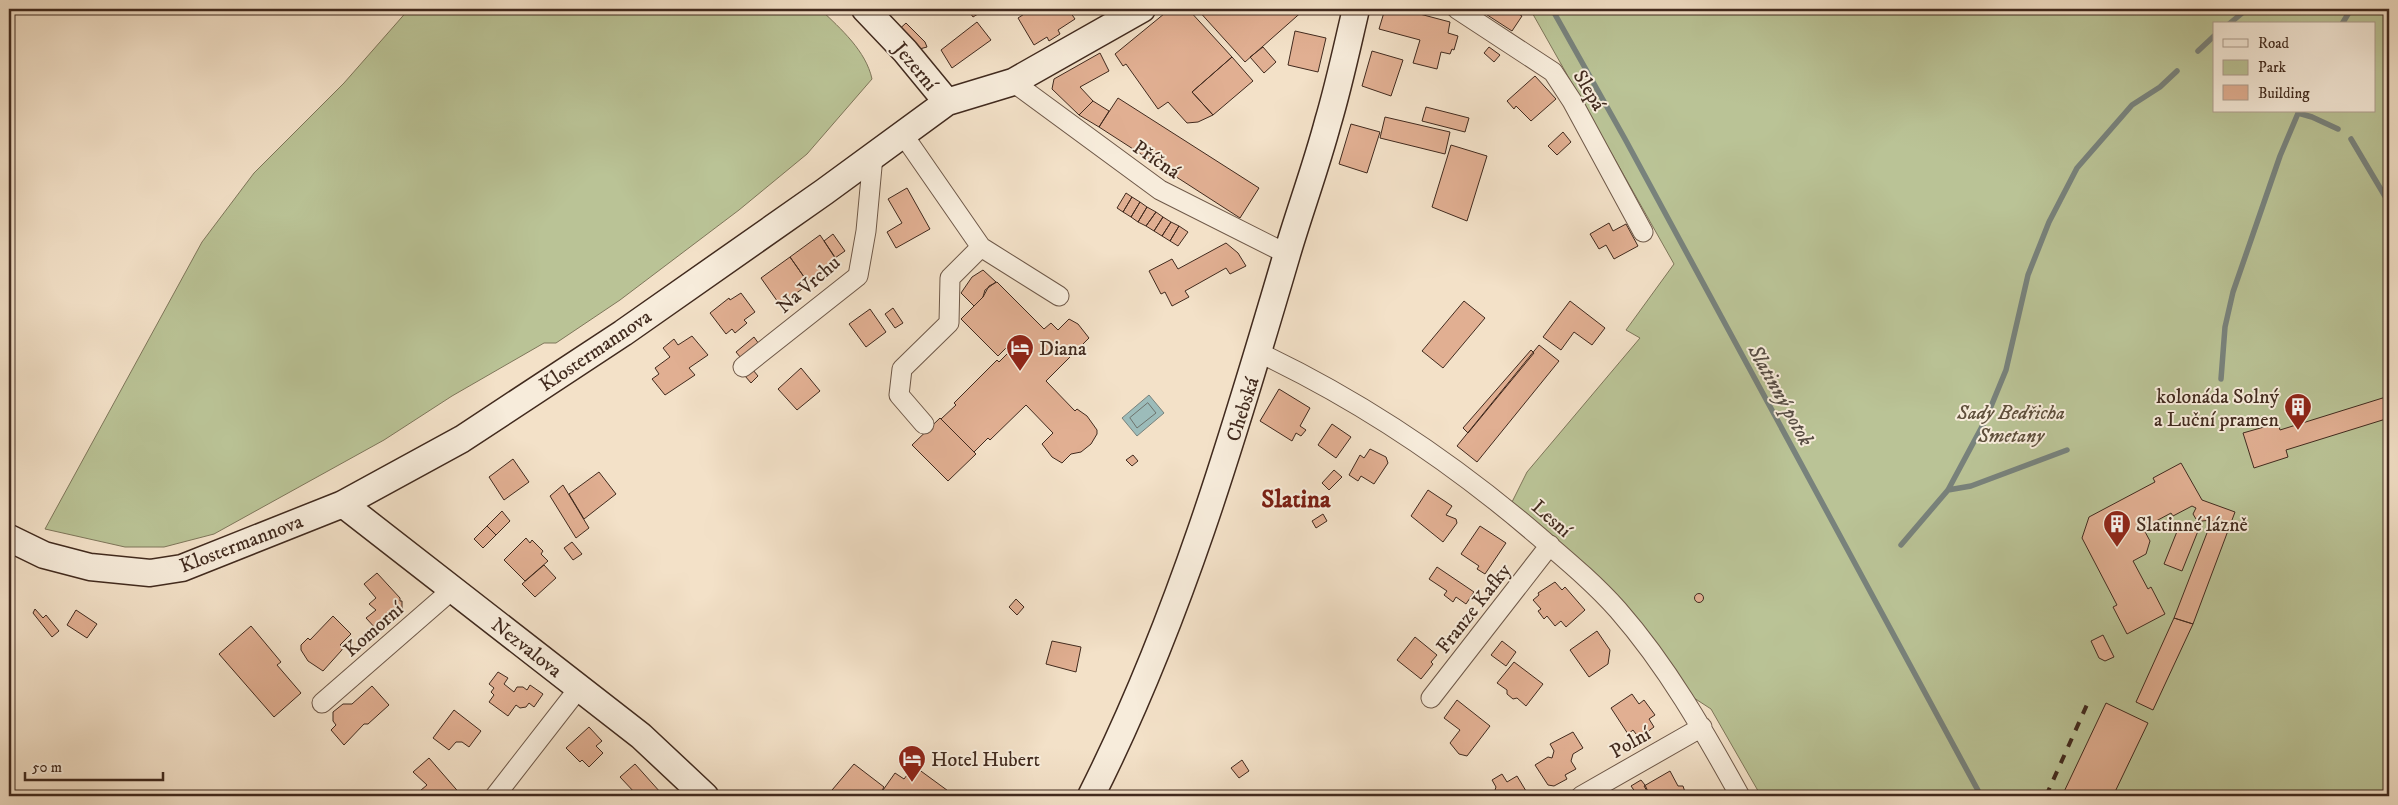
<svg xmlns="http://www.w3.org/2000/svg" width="2398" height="805" font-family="'IM FELL DW Pica',serif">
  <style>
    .green { fill: #bac396; stroke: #7e765a; fill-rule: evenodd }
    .water { fill: #9cbcba; stroke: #78827c }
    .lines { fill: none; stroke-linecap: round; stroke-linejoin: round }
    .shore { stroke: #6e736c; stroke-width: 1 }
    .stream { stroke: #78827c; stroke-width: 5.5 }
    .building { fill: #e1af92; stroke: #412a1e }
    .street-casing { stroke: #6e5848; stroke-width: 21 }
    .secondary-casing { stroke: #412a1e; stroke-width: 29 }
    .street { stroke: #f7ecdb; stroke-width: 19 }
    .secondary { stroke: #f7ecdb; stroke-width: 26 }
    .rail { stroke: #412a1e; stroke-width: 4; stroke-dasharray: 9 9; stroke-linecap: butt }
    .labels { text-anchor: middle; stroke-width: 4; stroke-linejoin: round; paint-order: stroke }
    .street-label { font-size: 20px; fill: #412a1e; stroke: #f7ecdb }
    .poi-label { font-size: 20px; fill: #412a1e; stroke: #f7ecdb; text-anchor: start }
    .park-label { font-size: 20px; font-style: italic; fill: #5f503c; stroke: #f7ecdb }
    .water-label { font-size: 21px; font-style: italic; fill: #584e45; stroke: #f7ecdb }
    .district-label { font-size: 25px; font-weight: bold; fill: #7a1f14; stroke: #f7ecdb }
  </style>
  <rect width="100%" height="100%" fill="#f3e1c8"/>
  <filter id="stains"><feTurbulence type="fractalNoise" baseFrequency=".004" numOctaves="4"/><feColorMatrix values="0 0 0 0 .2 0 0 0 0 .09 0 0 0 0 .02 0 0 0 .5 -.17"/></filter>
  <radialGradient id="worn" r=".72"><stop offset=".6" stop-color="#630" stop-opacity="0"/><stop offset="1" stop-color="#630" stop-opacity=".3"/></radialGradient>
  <!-- green -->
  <path class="green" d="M 409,9 L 820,9 C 841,29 866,51 872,79 L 807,154 L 739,210 L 620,300 L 556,343 L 544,343 L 452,396 L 384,440 L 214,534 L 164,547 L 125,547 L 45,529 L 202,242 L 254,173 L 344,83 Z
    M 1530,9 L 2389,9 L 2389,796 L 1761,796 L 1711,709 L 1691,696 L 1563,546 L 1512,502 L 1527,472 L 1640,338 L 1626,330 L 1674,264 ZM 2214,24 L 2374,24 L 2374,111 L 2214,111 Z"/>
  <!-- water -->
  <path class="water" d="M 1149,395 L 1164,413 L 1137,436 L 1122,418 Z"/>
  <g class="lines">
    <!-- shore -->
    <path class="shore" d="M 1148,403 L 1156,413 L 1137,428 L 1130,418 Z"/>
    <!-- stream -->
    <path class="stream" d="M 1552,9 L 1625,139 L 1981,796
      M 2229,24 L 2247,9
      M 2342,24 L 2351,9
      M 2198,51 L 2214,36
      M 2298,113 L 2312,117 L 2338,129
      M 2351,139 L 2389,203
      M 2221,379 L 2225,327 L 2233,292 L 2280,156 L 2299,111
      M 1948,490 L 1971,486 L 2067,450
      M 1901,545 L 1948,490 L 1985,421 L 2006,370 L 2028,275 L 2049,222 L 2077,168 L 2132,105 L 2160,87 L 2177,71"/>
  </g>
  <!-- building -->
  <path class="building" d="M 967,9 L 986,9 L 973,17 Z
    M 1032,9 L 1068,9 L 1075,19 L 1058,30 L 1060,34 L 1049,41 L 1047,37 L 1034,45 L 1018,18 Z
    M 1170,9 L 1188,9 L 1232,57 L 1192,92 L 1213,115 L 1198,122 L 1187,123 L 1168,102 L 1158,109 L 1126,64 L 1123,66 L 1115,54 Z
    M 1197,9 L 1305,9 L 1245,62 Z
    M 1385,9 L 1417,9 L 1416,13 L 1450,22 L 1448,33 L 1458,36 L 1454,50 L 1452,49 L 1450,54 L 1441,52 L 1437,69 L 1413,63 L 1420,40 L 1379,29 Z
    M 1478,9 L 1510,9 L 1522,16 L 1512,31 Z
    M 977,22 L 991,40 L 952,68 L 941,50 Z
    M 906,23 L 925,42 L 927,47 L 912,51 L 895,33 Z
    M 1295,31 L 1326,38 L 1318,72 L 1288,65 Z
    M 1263,47 L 1276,62 L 1264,73 L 1250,57 Z
    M 1489,47 L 1500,55 L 1494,62 L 1484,53 Z
    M 1372,51 L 1403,60 L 1391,96 L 1362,86 Z
    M 1100,53 L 1109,71 L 1080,87 L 1093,101 L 1079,115 L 1052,89 L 1054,79 Z
    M 1232,57 L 1253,81 L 1213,115 L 1192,92 Z
    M 1535,76 L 1556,99 L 1531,121 L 1516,106 L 1514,109 L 1507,101 Z
    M 1118,98 L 1259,188 L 1240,218 L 1099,127 Z
    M 1093,101 L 1109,111 L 1099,127 L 1079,115 Z
    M 1426,107 L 1469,118 L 1465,132 L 1422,121 Z
    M 1385,117 L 1450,132 L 1445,154 L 1380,138 Z
    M 1351,124 L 1380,132 L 1367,173 L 1339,164 Z
    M 1563,132 L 1571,142 L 1557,155 L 1548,146 Z
    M 1451,145 L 1487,156 L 1467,221 L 1432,207 Z
    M 907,188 L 930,229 L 896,248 L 887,232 L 902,223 L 888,199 Z
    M 1126,193 L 1132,197 L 1123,212 L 1117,208 Z
    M 1132,197 L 1140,202 L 1131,217 L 1123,212 Z
    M 1140,202 L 1147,207 L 1138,222 L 1131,217 Z
    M 1147,207 L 1156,212 L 1146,226 L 1138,222 Z
    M 1156,212 L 1163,217 L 1154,231 L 1146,226 Z
    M 1163,217 L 1171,222 L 1162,236 L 1154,231 Z
    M 1171,222 L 1179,226 L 1170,241 L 1162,236 Z
    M 1609,223 L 1613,231 L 1626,224 L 1638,246 L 1614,259 L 1606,245 L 1599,249 L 1590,234 Z
    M 1179,226 L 1188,232 L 1178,246 L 1170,241 Z
    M 833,234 L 845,251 L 835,258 L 824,241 Z
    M 820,235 L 839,263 L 809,284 L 790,257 Z
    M 1226,243 L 1238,253 L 1246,266 L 1230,274 L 1226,268 L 1185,291 L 1189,297 L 1172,306 L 1165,292 L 1161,294 L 1149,271 L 1172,259 L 1178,269 Z
    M 790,257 L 809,284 L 780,305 L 761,278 Z
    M 983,270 L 996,282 L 985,290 L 983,297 L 974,306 L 961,293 L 972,277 Z
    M 997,282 L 1044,329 L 1051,323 L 1058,330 L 1069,319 L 1078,324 L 1089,338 L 1046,381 L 1075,411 L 1077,409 L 1087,416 L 1097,430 L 1097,434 L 1091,444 L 1081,452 L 1071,454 L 1062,463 L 1052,457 L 1042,444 L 1053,433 L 1026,405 L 990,440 L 988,438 L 974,452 L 941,419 L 956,405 L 954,403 L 997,360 L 999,362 L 1015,346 L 1011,343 L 998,356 L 961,319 L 983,297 L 989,286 Z
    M 741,293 L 755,312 L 744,320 L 747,323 L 735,333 L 732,329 L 726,334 L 710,313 L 729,298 L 730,300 Z
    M 1464,301 L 1485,318 L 1443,368 L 1422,351 Z
    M 1570,301 L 1605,328 L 1592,345 L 1574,332 L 1561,350 L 1543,337 Z
    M 893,308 L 903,323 L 895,328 L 885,314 Z
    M 870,309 L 886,332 L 866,347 L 849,324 Z
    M 692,336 L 708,355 L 689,368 L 695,375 L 665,395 L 652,379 L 659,374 L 655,368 L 670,357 L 663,348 L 674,339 L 678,345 Z
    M 754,337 L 759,344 L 741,358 L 736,352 Z
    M 1539,345 L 1559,361 L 1477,462 L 1457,446 Z
    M 1531,350 L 1534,353 L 1468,433 L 1463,428 Z
    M 801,368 L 820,391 L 797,410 L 778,389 Z
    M 753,370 L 758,376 L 751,383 L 745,376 Z
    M 1279,389 L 1310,408 L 1300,426 L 1306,430 L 1301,436 L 1296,433 L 1292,441 L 1260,421 Z
    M 2389,396 L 2389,418 L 2286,450 L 2288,457 L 2254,468 L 2243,433 L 2278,423 L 2280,430 Z
    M 940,418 L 976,454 L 948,481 L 912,445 Z
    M 1332,424 L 1351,437 L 1336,458 L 1318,445 Z
    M 1370,449 L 1386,457 L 1388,463 L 1374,484 L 1361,476 L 1358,481 L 1349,475 L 1360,455 L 1364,458 Z
    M 1133,455 L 1138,461 L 1132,466 L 1126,460 Z
    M 513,459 L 529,482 L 504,500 L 489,477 Z
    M 2181,463 L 2202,500 L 2235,512 L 2193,624 L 2174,618 L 2212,520 L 2202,521 L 2196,519 L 2193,514 L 2196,508 L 2192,506 L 2173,516 L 2171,513 L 2143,528 L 2150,541 L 2146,554 L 2133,561 L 2148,589 L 2151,587 L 2165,614 L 2127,634 L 2113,607 L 2117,605 L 2082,538 L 2089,517 L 2155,482 L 2153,478 Z
    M 1334,470 L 1342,477 L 1329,490 L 1322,483 Z
    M 599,472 L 616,494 L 584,519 L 569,494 Z
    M 563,485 L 589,528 L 576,538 L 550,496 Z
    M 1428,490 L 1452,506 L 1446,515 L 1456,519 L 1457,523 L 1443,542 L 1411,516 Z
    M 502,511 L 510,521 L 496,535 L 487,526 Z
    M 1323,514 L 1327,521 L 1316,528 L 1312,521 Z
    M 2180,524 L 2198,531 L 2182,571 L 2164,564 Z
    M 487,526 L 496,535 L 483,548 L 474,539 Z
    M 1480,526 L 1506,543 L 1485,574 L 1477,569 L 1479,566 L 1461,554 Z
    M 526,538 L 530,543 L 532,540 L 543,551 L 541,554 L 548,561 L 525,581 L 504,560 Z
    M 572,542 L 582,554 L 573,560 L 564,548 Z
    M 544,565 L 556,578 L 535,597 L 522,584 Z
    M 1437,567 L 1474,592 L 1466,604 L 1456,597 L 1453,602 L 1444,595 L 1447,591 L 1429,579 Z
    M 377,573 L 400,598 L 400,601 L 402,601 L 402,610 L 377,630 L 366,618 L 376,610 L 369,604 L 376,598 L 364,584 Z
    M 1555,582 L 1562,590 L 1565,587 L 1585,610 L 1566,627 L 1561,621 L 1555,626 L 1547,616 L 1544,619 L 1538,611 L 1541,609 L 1533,600 L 1539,595 L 1538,593 Z
    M1694.5 598a4.5 4.5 0 1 1 9 0a4.5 4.5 0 1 1-9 0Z
    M 1016,599 L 1024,607 L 1017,615 L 1009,607 Z
    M 35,609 L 43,618 L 46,615 L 59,631 L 52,637 L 33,613 Z
    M 76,610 L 97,624 L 87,638 L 67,625 Z
    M 333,616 L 351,634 L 340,645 L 343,648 L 341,651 L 323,671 L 308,661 L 301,650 L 301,645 L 308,638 L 310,640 Z
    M 2174,618 L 2193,624 L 2153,710 L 2136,702 Z
    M 251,626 L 281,662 L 277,665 L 301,693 L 274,717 L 219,654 Z
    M 1597,631 L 1610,650 L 1608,664 L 1589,677 L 1570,650 Z
    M 2103,635 L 2114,657 L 2105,661 L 2099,658 L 2091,641 Z
    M 1415,637 L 1437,655 L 1431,662 L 1433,664 L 1421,679 L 1397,660 Z
    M 1052,641 L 1081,647 L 1076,672 L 1046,664 Z
    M 1502,641 L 1516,652 L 1506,666 L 1491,655 Z
    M 1514,662 L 1543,684 L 1526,706 L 1517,698 L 1513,699 L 1507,694 L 1507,690 L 1497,683 Z
    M 498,672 L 508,678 L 504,684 L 514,692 L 517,687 L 523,687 L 527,690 L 530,685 L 543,694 L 534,707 L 529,703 L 526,707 L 520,708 L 516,705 L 508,716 L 489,702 L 494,695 L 491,692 L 494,688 L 489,684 Z
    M 372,686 L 389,705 L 368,724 L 364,724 L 344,745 L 331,730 L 336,725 L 333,721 L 333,712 L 343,704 L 352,704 Z
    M 1632,694 L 1639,704 L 1644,700 L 1655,715 L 1649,719 L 1654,727 L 1639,738 L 1633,730 L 1628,734 L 1611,708 Z
    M 1457,700 L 1490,726 L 1467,756 L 1459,754 L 1450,743 L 1460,730 L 1444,718 Z
    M 2106,703 L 2148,723 L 2113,796 L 2062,796 Z
    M 454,710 L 481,731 L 469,747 L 462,742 L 456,742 L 449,750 L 433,738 Z
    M 589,727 L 602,741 L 596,746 L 603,753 L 589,767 L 582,760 L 580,762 L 566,748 Z
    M 1573,732 L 1583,748 L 1573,754 L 1571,761 L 1576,769 L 1565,775 L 1567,779 L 1554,786 L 1548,785 L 1535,765 L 1548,757 L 1552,758 L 1554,751 L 1550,744 Z
    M 429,758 L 462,796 L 414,796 L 427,785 L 413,772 Z
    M 1242,760 L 1249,771 L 1239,778 L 1231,768 Z
    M 635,764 L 661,793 L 658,796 L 634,796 L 636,794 L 620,777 Z
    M 854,764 L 884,787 L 879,796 L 827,796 Z
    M 914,766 L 955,796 L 885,796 L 881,793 L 895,773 L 904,779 Z
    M 1670,771 L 1678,786 L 1683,786 L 1686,795 L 1650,796 L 1644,786 Z
    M 1502,774 L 1507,782 L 1517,776 L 1529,796 L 1493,796 L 1496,787 L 1492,780 Z
    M 1641,780 L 1645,785 L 1650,796 L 1638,796 L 1631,786 Z"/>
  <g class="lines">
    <defs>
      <path id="street" d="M 1457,9 L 1553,72 L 1572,101 L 1643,232
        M 1013,82 L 1160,190 L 1287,254
        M 902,133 L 981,247 L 950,278 L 949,323 L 902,369 L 899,395 L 924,424
        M 981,247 L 1059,296
        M 1260,353 C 1361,401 1452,462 1537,535 C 1565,559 1593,582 1618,610 C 1667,666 1704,731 1740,796
        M 743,367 L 858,276 L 866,231 L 873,156
        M 1431,698 L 1550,545
        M 322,703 L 453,589
        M 495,796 L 579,688
        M 1581,796 L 1702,727"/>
      <path id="secondary" d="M 865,9 L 905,51 L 947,102
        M 343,504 L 641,736 L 705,796
        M 9,538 L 44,555 L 90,567 L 150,573 L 182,568 L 343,504 L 462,439 L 623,333 L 824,192 L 947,102 L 1013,82 L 1142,9
        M 1091,796 C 1178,624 1233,438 1287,254 C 1300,210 1316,167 1328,122 C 1339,85 1347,47 1356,9"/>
    </defs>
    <!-- street casing -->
    <use href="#street" class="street-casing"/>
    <!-- secondary casing -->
    <use href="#secondary" class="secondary-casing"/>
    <!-- street -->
    <use href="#street" class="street"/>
    <!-- secondary -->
    <use href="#secondary" class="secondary"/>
    <!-- rail -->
    <path class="rail" d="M 2046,796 L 2090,698"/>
  </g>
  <!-- icons -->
  <defs>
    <symbol id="hotel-pin" viewBox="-11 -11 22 30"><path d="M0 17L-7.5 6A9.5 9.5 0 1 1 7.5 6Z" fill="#8f2418" stroke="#f7ecdb"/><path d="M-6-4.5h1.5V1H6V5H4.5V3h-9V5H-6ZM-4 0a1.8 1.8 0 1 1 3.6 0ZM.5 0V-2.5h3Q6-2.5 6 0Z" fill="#fff"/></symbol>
    <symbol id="building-pin" viewBox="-11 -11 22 30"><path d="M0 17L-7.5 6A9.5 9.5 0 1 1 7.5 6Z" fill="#8f2418" stroke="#f7ecdb"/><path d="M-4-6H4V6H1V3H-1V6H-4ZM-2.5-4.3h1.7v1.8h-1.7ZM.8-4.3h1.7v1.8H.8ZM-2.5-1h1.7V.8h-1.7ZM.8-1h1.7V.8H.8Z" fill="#fff"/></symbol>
  </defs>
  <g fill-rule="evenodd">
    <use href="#hotel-pin" x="1004" y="332" width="32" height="43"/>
    <use href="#building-pin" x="2282" y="391" width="32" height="43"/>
    <use href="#building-pin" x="2101" y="508" width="32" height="43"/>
    <use href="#hotel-pin" x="896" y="743" width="32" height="43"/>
  </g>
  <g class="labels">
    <!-- street labels -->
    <g class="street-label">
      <text transform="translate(916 66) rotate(50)" y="7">Jezerní</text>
      <text transform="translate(1590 90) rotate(59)" y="7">Slepá</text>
      <text transform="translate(1157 159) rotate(34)" y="7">Příčná</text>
      <text transform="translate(808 284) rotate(-41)" y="7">Na Vrchu</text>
      <text transform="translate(595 350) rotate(-34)" y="7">Klostermannova</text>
      <text transform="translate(1242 409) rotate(-72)" y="7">Chebská</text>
      <text transform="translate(1552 518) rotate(41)" y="7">Lesní</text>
      <text transform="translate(241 543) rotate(-21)" y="7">Klostermannova</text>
      <text transform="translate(1473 608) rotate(-52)" y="7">Franze Kafky</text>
      <text transform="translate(373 629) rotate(-41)" y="7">Komorní</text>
      <text transform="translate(527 647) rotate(38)" y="7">Nezvalova</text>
      <text transform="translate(1630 742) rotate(-30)" y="7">Polní</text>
    </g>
    <!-- poi labels -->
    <g class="poi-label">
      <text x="1039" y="355">Diana</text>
      <text x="2279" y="403" text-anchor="end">kolonáda Solný<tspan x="2279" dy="23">a Luční pramen</tspan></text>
      <text x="2136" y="531">Slatinné lázně</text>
      <text x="931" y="766">Hotel Hubert</text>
    </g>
    <!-- park labels -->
    <g class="park-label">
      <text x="2011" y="419">Sady Bedřicha<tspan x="2011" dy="23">Smetany</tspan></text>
    </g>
    <!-- water labels -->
    <g class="water-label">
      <text transform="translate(1781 395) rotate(61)" y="7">Slatinný potok</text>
    </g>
    <!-- district labels -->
    <g class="district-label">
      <text x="1296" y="507">Slatina</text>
    </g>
  </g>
  <!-- margin -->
  <rect width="2398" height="805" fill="none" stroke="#f3e1c8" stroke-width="30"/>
  <rect x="10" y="10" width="2378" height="785" fill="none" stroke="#412a1e" stroke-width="2.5"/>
  <rect x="15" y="15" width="2368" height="775" fill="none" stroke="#412a1e"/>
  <!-- legend -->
  <rect x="2213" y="22" width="162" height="90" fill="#f7ecdb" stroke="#ae9e8f"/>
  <rect x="2223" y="39" width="25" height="8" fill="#f7ecdb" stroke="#ae9e8f"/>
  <text x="2258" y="48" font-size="15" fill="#412a1e">Road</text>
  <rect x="2223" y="60" width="25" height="15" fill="#bac396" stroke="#ae9e8f"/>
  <text x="2258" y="72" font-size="15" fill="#412a1e">Park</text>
  <rect x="2223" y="85" width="25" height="15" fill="#e1af92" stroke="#ae9e8f"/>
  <text x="2258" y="98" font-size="15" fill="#412a1e">Building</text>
  <!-- scale -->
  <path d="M25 772v8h138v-8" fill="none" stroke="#412a1e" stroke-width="2.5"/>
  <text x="32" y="772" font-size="15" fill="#412a1e" stroke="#f7ecdb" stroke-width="4" paint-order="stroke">50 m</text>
  <rect width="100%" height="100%" filter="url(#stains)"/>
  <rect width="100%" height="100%" fill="url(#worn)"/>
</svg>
